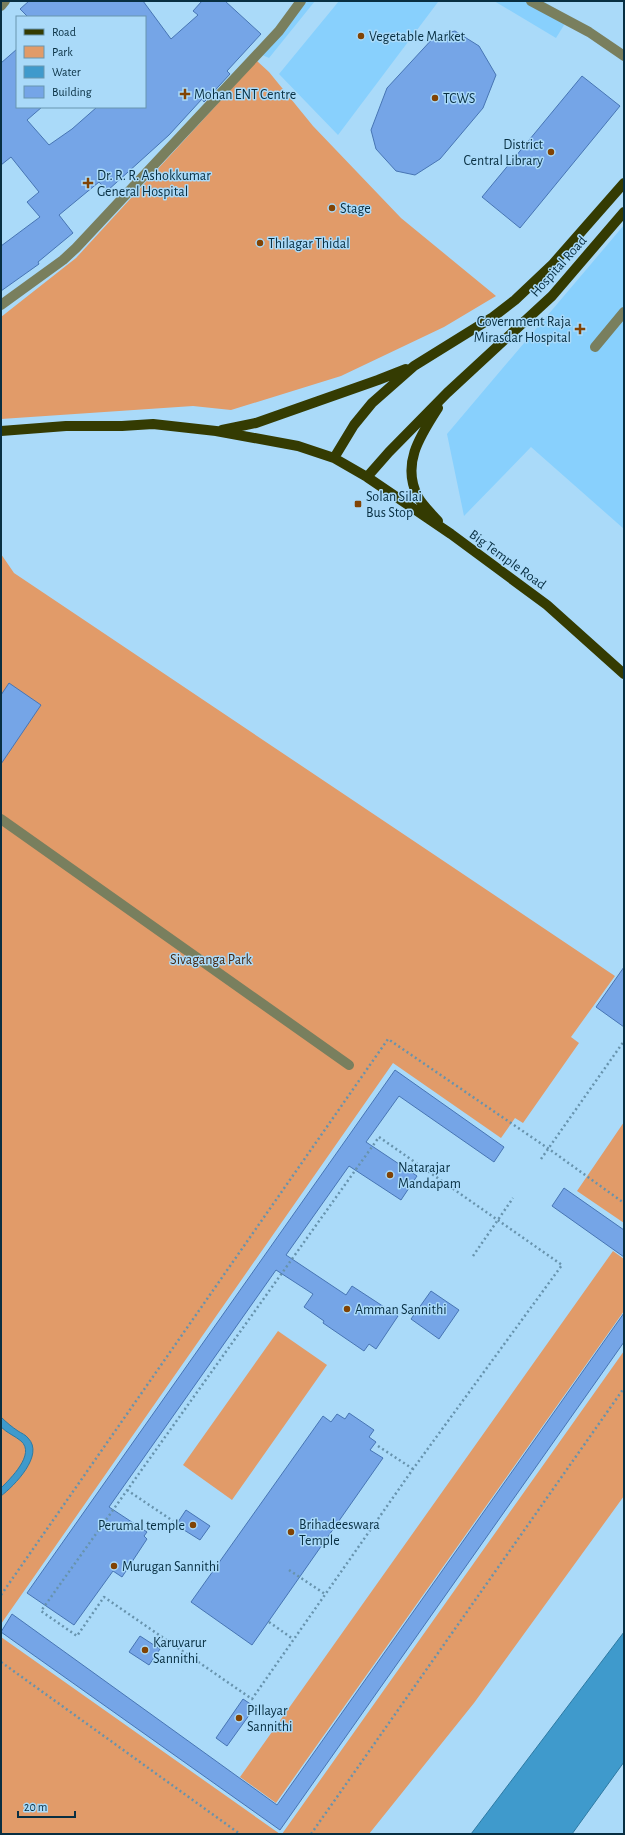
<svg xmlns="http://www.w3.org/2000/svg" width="625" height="1835" font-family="'Alegreya Sans',sans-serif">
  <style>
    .built { fill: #88d0fd }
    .green { fill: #e19b69 }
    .water { fill: #3f9acc; stroke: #2e7aa3 }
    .building { fill: #75a5e7; stroke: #4775b4 }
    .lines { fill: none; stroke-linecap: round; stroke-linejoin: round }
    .path { stroke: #6793ad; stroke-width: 2.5; stroke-dasharray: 2 3; stroke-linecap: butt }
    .minor { stroke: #797f5e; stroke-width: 10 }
    .major { stroke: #343b02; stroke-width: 10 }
    .poi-dot { fill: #814304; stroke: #aadaf9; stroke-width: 1.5 }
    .labels { text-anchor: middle; stroke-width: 3; stroke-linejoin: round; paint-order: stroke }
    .poi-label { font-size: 14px; fill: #082f42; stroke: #aadaf9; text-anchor: start }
    .street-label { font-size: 14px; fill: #082f42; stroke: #aadaf9 }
    .park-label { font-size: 14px; fill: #462811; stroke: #aadaf9 }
  </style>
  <rect width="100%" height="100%" fill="#aadaf9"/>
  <!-- built -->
  <path class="built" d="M 297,1 L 315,1 L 269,58 L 258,53 Z
    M 339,1 L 437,1 L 438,2 L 338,135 L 279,74 Z
    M 494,1 L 543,1 L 569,17 L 556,38 Z
    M 624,225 L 624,529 L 531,447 L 464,516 L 447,434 Z"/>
  <!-- green -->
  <path class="green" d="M 257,61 L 269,72 L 313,126 L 401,218 L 496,296 L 444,327 L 341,376 L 231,410 L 193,406 L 1,419 L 1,317 L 76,258 Z
    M 1,554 L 14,573 L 615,976 L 571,1037 L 579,1043 L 523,1123 L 515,1118 L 501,1138 L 393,1063 L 1,1624 Z
    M 624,1122 L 624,1223 L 577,1191 Z
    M 613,1251 L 624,1259 L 624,1311 L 276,1803 L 240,1777 Z
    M 278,1331 L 327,1365 L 232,1500 L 183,1465 Z
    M 624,1351 L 624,1496 L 474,1703 L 369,1834 L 282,1834 Z
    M 1,1637 L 280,1834 L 1,1834 Z"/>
  <!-- water -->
  <path class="water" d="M 1,1417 C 6,1422 12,1427 18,1431 C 21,1433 26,1435 28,1438 C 45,1455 14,1486 1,1496 L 1,1488 C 10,1479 36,1454 21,1441 C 15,1436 7,1433 1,1427 Z
    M 624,1632 L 624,1762 L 572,1834 L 471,1834 Z"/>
  <!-- building -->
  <path class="building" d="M 29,1 L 143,1 L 171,39 L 198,15 L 193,11 L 202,1 L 225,1 L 261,34 L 227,71 L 230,74 L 208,98 L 204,102 L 202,99 L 169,135 L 107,191 L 99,182 L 59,215 L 73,233 L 38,262 L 39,264 L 1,291 L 1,246 L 40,217 L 27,202 L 39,192 L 11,157 L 1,165 L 1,63 L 17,49 L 17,107 L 42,107 L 27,120 L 49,145 L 72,129 L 97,107 L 145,107 L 145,17 L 28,17 L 20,9 Z
    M 455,31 L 479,46 L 496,75 L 483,108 L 440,159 L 415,175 L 396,171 L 376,149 L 371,130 L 387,88 L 435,36 Z
    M 582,76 L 620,106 L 520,228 L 482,197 Z
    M 9,683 L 41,705 L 1,764 L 1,695 Z
    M 624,967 L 624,1027 L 596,1007 Z
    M 395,1070 L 504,1147 L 494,1162 L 399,1096 L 366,1142 L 417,1176 L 401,1200 L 349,1166 L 286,1255 L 346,1295 L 352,1286 L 398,1316 L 376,1349 L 369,1344 L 364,1351 L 323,1323 L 324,1321 L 304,1307 L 313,1294 L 276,1270 L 109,1507 L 147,1532 L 144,1536 L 147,1539 L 122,1577 L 113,1571 L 74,1625 L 27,1593 Z
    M 564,1188 L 624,1230 L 624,1257 L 552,1206 Z
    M 431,1291 L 459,1310 L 439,1339 L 411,1319 Z
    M 624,1313 L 624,1342 L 280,1830 L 1,1632 L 12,1614 L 277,1805 Z
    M 349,1413 L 374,1430 L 369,1437 L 376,1442 L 370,1450 L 383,1458 L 252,1645 L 191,1602 L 323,1416 L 331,1422 L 337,1414 L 345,1419 Z
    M 186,1510 L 210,1526 L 200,1540 L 176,1525 Z
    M 140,1636 L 160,1649 L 149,1665 L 129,1652 Z
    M 243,1699 L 255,1707 L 227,1746 L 216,1738 Z"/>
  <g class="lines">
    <!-- path -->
    <path class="path" d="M 379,1137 L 562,1265 L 413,1469 L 252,1699 L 104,1597 L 77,1636 L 41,1611 Z
      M 541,1159 L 624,1041
      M 473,1256 L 513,1198
      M 378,1446 L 413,1469
      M 127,1490 L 173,1521
      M 289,1570 L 325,1594
      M 1,1595 L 388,1039 L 549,1149 L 624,1203
      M 269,1622 L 293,1639
      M 1,1662 L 240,1834
      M 311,1834 L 624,1388"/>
    <!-- minor -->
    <path class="minor" d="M 531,1 L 589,32 L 624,56
      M 1,6 L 5,1
      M 1,305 L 63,260 L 76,248 L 279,31 L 301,1
      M 595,347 L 624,312
      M 1,819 L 349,1065"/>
    <!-- major -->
    <path class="major" d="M 438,408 C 420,436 401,464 418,497 C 423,506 432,514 438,521
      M 222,430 L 256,423 L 378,380 L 406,369
      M 1,431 L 66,426 L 122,426 L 153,424 L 216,431 L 298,446 L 334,458 L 367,477 L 451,534 L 547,605 L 624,674
      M 334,458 L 354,425 L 372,403 L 414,366 L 493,317 L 515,300 L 552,265 L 624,183
      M 367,477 L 389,452 L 447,393 L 552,296 L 624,212"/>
  </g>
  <!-- markers -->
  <g class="poi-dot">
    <circle cx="361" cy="36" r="4"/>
    <path d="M183 88h4v4h4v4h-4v4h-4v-4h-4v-4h4z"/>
    <circle cx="435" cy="98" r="4"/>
    <circle cx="551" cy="152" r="4"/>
    <path d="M86 177h4v4h4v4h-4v4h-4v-4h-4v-4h4z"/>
    <circle cx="332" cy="208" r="4"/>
    <circle cx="260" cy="243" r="4"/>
    <path d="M578 323h4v4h4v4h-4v4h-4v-4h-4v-4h4z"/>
    <rect x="354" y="500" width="8" height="8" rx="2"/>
    <circle cx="390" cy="1175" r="4"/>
    <circle cx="347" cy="1309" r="4"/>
    <circle cx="193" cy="1525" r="4"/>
    <circle cx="291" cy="1532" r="4"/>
    <circle cx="114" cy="1566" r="4"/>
    <circle cx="145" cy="1650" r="4"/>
    <circle cx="239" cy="1718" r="4"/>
  </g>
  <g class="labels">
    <!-- poi labels -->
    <g class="poi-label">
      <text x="369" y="41">Vegetable Market</text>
      <text x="194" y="99">Mohan ENT Centre</text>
      <text x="443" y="103">TCWS</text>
      <text x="543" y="149" text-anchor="end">District<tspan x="543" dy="16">Central Library</tspan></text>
      <text x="97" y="180">Dr. R. R. Ashokkumar<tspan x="97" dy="16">General Hospital</tspan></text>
      <text x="340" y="213">Stage</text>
      <text x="268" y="248">Thilagar Thidal</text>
      <text x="571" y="326" text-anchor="end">Government Raja<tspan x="571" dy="16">Mirasdar Hospital</tspan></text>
      <text x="366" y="501">Solan Silai<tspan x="366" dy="16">Bus Stop</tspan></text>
      <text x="398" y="1172">Natarajar<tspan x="398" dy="16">Mandapam</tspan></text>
      <text x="355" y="1314">Amman Sannithi</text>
      <text x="299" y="1529">Brihadeeswara<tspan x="299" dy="16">Temple</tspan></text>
      <text x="185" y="1530" text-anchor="end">Perumal temple</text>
      <text x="122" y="1571">Murugan Sannithi</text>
      <text x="153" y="1647">Karuvarur<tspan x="153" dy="16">Sannithi</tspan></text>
      <text x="247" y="1715">Pillayar<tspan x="247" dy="16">Sannithi</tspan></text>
    </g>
    <!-- street labels -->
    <g class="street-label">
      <text transform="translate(558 266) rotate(-48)" y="5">Hospital Road</text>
      <text transform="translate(508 559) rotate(36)" y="5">Big Temple Road</text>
    </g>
    <!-- park labels -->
    <g class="park-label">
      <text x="211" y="964">Sivaganga Park</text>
    </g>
  </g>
  <!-- border -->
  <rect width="625" height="1835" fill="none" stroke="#082f42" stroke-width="4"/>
  <!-- legend -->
  <rect x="16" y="16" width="130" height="92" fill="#aadaf9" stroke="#6996b0"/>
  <rect x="24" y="29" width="20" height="6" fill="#343b02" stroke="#6996b0"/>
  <text x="52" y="36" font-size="12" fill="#082f42">Road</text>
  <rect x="24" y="46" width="20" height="12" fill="#e19b69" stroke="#6996b0"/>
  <text x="52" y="56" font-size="12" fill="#082f42">Park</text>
  <rect x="24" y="66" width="20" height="12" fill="#3f9acc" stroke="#6996b0"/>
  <text x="52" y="76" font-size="12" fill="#082f42">Water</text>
  <rect x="24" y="86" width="20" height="12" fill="#75a5e7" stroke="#6996b0"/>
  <text x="52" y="96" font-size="12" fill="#082f42">Building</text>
  <!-- scale -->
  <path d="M18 1811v6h57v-6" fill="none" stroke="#082f42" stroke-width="2"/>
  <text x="24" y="1811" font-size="12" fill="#082f42" stroke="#aadaf9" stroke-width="3" paint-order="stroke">20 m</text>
</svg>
